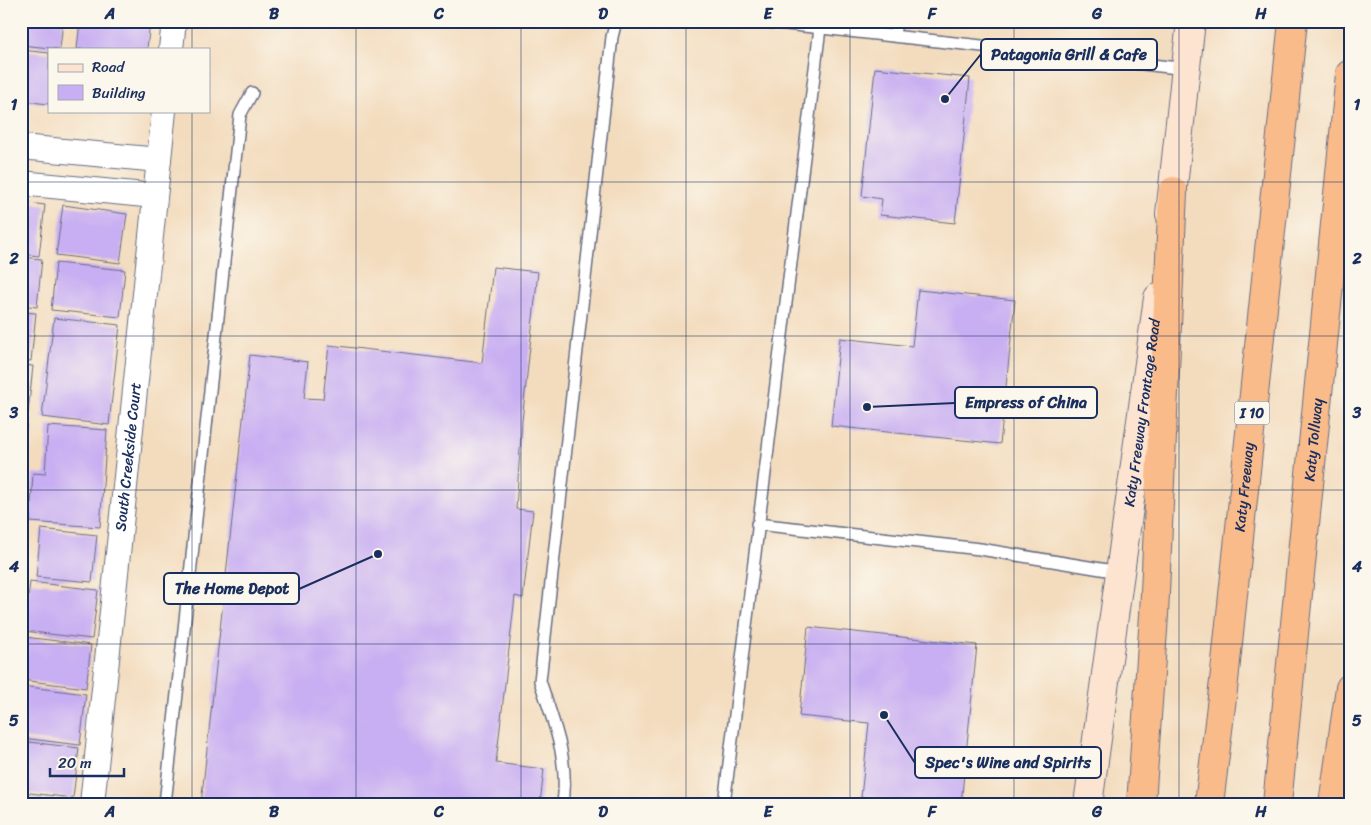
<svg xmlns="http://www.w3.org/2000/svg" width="1371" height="825" font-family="Sriracha,sans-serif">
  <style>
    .building { fill: #c8aef2 }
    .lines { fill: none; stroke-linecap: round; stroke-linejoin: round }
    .service-casing { stroke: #676c80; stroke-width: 14 }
    .minor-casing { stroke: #676c80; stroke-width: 26 }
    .secondary-casing { stroke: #676c80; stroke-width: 30 }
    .motorway-casing { stroke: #676c80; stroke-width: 30 }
    .service { stroke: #fff; stroke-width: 11 }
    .minor { stroke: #fff; stroke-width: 24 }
    .secondary { stroke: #fde4d1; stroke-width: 28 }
    .motorway { stroke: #fabb8b; stroke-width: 28 }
    .grid { fill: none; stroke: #1b2f5e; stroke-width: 1; stroke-opacity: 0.55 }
    .labels { text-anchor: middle; stroke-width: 4; stroke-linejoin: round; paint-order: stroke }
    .shield { fill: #fbf7ec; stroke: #5e6b89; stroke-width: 1 }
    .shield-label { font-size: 14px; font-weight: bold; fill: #1b2f5e }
    .street-label { font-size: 15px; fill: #1b2f5e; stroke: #fbf7ec }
    .leader { fill: none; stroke: #1b2f5e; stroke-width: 2 }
    .callout-dot { fill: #1b2f5e; stroke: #fbf7ec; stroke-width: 2 }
    .callout { fill: #fbf7ec; stroke: #1b2f5e; stroke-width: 2 }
    .callout-label { font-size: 16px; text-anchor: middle; font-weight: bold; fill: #1b2f5e }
    .neatline { fill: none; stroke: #1b2f5e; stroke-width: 2 }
    .grid-label { font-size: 16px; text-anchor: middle; font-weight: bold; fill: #1b2f5e }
  </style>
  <rect width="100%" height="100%" fill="#fbf7ec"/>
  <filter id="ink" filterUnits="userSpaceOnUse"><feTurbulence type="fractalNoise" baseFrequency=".02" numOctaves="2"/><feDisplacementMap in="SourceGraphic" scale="10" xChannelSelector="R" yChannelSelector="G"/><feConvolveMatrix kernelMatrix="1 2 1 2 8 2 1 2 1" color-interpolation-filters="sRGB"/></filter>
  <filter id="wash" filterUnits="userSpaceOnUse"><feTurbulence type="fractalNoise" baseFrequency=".0096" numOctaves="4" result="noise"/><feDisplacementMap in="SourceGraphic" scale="20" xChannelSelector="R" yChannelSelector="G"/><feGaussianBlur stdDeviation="1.12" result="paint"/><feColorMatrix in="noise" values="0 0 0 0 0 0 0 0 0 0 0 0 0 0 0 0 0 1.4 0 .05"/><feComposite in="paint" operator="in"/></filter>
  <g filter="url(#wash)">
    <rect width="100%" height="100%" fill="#f3dcbe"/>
    <g id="blocks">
      <!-- building -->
      <path class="building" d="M 21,21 L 63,21 L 60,49 L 21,45 Z
        M 80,21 L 150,21 L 147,49 L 77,49 Z
        M 21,50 L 49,53 L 49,104 L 21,101 Z
        M 875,68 L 970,78 L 955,223 L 880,215 L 882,199 L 862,196 Z
        M 21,202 L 45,205 L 39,256 L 21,254 Z
        M 63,205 L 127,214 L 120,263 L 56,255 Z
        M 21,257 L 42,259 L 37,307 L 21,305 Z
        M 56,263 L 125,270 L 120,317 L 51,310 Z
        M 493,267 L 538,272 L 522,421 L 516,509 L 533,511 L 523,598 L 515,596 L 496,763 L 544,769 L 540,804 L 201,804 L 250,355 L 308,362 L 304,398 L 323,399 L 329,345 L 482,363 Z
        M 918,290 L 1015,300 L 1000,444 L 831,426 L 840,338 L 912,346 Z
        M 21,312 L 36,313 L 31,361 L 21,360 Z
        M 54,318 L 120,325 L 109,425 L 42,417 Z
        M 21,365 L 33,366 L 28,413 L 21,412 Z
        M 21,417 L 27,418 L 23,462 L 21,462 Z
        M 48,426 L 107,430 L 100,527 L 30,522 L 33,473 L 45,474 Z
        M 41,529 L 97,535 L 92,582 L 36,577 Z
        M 30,582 L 98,590 L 92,639 L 24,631 Z
        M 808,627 L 977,645 L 961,804 L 921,804 L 861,797 L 869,723 L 799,716 Z
        M 24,637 L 91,645 L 86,688 L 21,680 Z
        M 21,686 L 86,694 L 80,745 L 21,738 Z
        M 21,741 L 79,748 L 73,798 L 21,792 Z
        M 21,797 L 70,803 L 70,804 L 21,804 Z"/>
    </g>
  </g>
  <g filter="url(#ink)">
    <use href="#blocks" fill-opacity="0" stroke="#676c80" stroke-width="1"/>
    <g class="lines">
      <defs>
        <path id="service" d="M 759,21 L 1187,69
          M 894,36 L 896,21
          M 757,524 L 980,549 L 1119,572
          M 165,804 L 240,115 L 252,93
          M 563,804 C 569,758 554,724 540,681 L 612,37 L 616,21
          M 724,804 L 820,28"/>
        <g id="minor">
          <path d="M 171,49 L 174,21"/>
          <path d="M 21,147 L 159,160"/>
          <path d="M 21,183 L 155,196"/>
          <path id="s1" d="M 92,804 L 164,111"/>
        </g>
        <g id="secondary">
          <path d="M 1170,214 L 1191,21"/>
          <path id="s2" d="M 1088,804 L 1158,298"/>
        </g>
        <g id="motorway">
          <path d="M 1141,804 L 1154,615 L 1173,191"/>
          <path id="s3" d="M 1209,804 L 1224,681 L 1293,21"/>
          <path id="s4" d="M 1277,804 L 1350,74"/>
          <path d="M 1333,804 L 1350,688"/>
        </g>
      </defs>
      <!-- service casing -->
      <use href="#service" class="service-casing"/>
      <!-- minor casing -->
      <use href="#minor" class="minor-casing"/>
      <!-- secondary casing -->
      <use href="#secondary" class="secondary-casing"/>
      <!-- motorway casing -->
      <use href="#motorway" class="motorway-casing"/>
      <!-- service -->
      <use href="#service" class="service"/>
      <!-- minor -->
      <use href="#minor" class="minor"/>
      <!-- secondary -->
      <use href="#secondary" class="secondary"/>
      <!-- motorway -->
      <use href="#motorway" class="motorway"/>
    </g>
  </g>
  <!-- grid -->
  <path class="grid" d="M 192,21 L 192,49M 356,21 L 356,804M 521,21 L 521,804M 686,21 L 686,804M 850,21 L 850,804M 1014,21 L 1014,804M 1179,21 L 1179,804M 192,111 L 192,804M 21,182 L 1350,182M 21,336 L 1350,336M 21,490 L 1350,490M 21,644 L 1350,644"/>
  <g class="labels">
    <!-- shield labels -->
    <rect class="shield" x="1234.5" y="401.5" width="35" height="23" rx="4"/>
    <g class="shield-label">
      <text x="1252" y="418">I 10</text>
    </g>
    <!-- street labels -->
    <g class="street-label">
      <text dy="5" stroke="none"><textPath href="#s2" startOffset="395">Katy Freeway Frontage Road</textPath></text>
      <text dy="5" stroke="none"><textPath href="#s4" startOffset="366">Katy Tollway</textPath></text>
      <text dy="5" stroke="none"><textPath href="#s1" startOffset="349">South Creekside Court</textPath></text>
      <text dy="5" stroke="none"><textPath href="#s3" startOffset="319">Katy Freeway</textPath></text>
    </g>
  </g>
  <!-- callouts -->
  <path class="leader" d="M945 99L981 54M867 407L955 403M378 554L299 589M884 715L915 763"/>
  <g class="callout-dot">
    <circle cx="945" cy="99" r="5"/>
    <circle cx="867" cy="407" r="5"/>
    <circle cx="378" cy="554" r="5"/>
    <circle cx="884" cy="715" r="5"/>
  </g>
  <g class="callout">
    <rect x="981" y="39" width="176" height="31" rx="5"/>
    <rect x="955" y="387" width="142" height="31" rx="5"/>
    <rect x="164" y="573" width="135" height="31" rx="5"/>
    <rect x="915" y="747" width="186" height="31" rx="5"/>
  </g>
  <g class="callout-label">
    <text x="1069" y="60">Patagonia Grill &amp; Cafe</text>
    <text x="1026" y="408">Empress of China</text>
    <text x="232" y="594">The Home Depot</text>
    <text x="1008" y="768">Spec's Wine and Spirits</text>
  </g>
  <!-- margin -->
  <rect width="1371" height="825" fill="none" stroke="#fbf7ec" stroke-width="55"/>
  <!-- legend -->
  <rect x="48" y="48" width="162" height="65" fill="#fbf7ec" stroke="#a1a7b3"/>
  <rect x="58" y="64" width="25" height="8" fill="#fde4d1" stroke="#a1a7b3"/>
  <text x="92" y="72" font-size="15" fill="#1b2f5e">Road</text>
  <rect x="58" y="85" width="25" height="15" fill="#c8aef2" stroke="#a1a7b3"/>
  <text x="92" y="98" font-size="15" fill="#1b2f5e">Building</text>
  <!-- scale -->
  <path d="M50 768v8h74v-8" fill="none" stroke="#1b2f5e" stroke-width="2.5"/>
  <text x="58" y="768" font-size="15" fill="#1b2f5e" stroke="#fbf7ec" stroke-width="4" paint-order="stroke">20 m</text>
  <rect x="28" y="28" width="1316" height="770" class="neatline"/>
  <g class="grid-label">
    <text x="110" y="19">A</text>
    <text x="274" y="19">B</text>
    <text x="439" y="19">C</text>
    <text x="603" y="19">D</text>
    <text x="768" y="19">E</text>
    <text x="932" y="19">F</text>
    <text x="1097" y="19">G</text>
    <text x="1261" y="19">H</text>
    <text x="14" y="110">1</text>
    <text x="1357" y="110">1</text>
    <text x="14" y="264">2</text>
    <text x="1357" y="264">2</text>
    <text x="14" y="418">3</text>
    <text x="1357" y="418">3</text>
    <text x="14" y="572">4</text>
    <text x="1357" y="572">4</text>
    <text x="14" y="726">5</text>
    <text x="1357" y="726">5</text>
    <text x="110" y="817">A</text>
    <text x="274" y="817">B</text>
    <text x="439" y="817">C</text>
    <text x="603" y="817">D</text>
    <text x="768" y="817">E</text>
    <text x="932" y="817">F</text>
    <text x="1097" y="817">G</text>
    <text x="1261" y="817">H</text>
  </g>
</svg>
